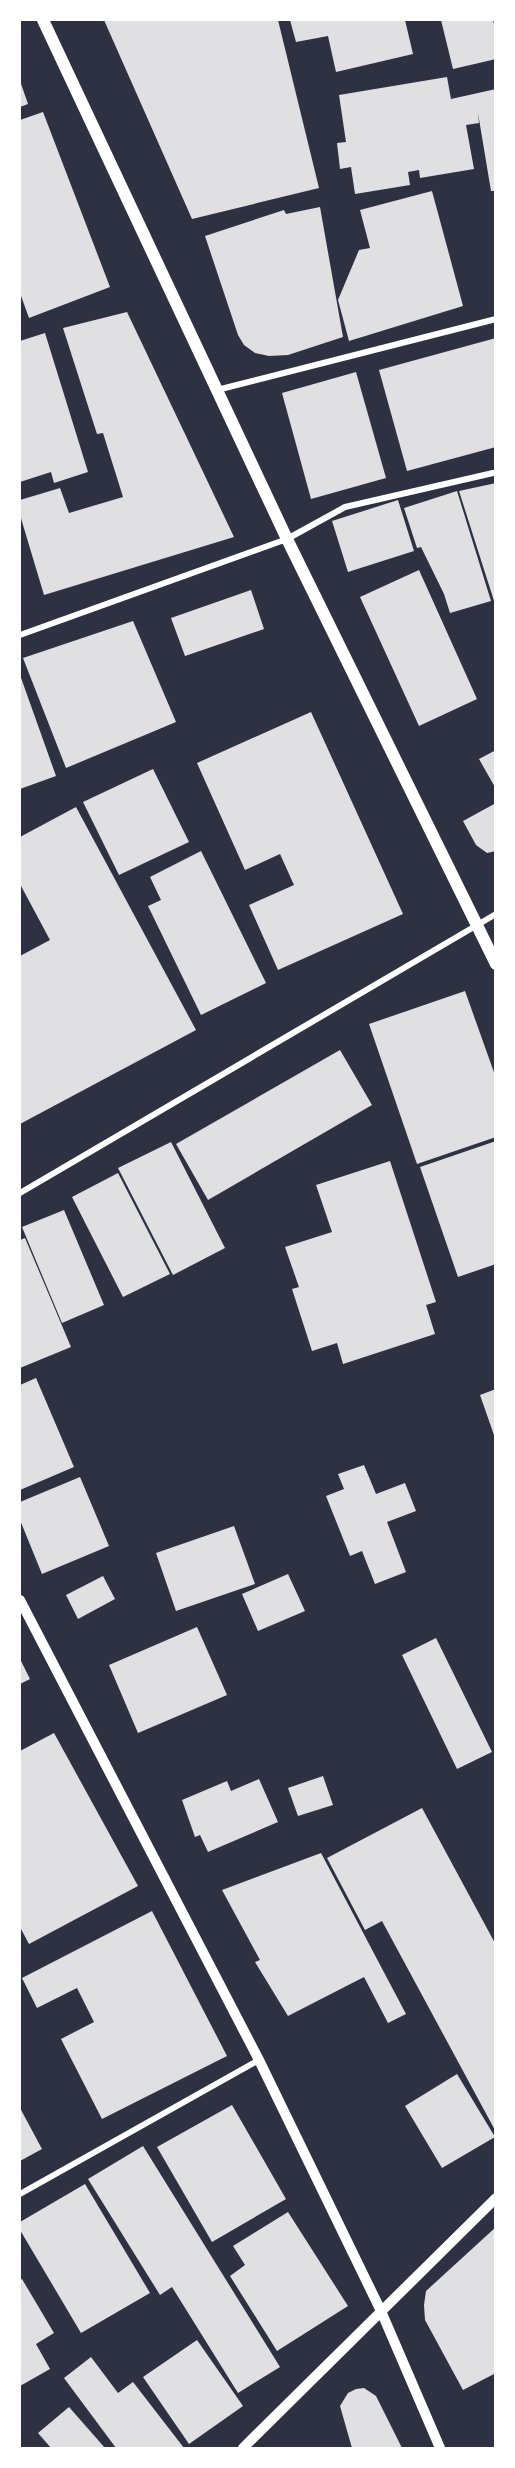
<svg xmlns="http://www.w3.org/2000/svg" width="515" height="2468" font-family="Lora,serif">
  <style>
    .building { fill: #e0e0e3 }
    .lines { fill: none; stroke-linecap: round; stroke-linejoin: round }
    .minor { stroke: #fff; stroke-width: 6 }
    .tertiary { stroke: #fff; stroke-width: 10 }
    .secondary { stroke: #fff; stroke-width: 12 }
  </style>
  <rect width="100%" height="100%" fill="#2d3142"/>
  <!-- building -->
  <path class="building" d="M 104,20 L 278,20 L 319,188 L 192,219 Z
    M 290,20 L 405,20 L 413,54 L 336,72 L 328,36 L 296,42 Z
    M 441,20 L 493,20 L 496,31 L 496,59 L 453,69 Z
    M 447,77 L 451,99 L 496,89 L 496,191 L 491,191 L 478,113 L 479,123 L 466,125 L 474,169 L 420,178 L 419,170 L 408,172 L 410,185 L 355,194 L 351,167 L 340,169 L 337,143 L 346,142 L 339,95 Z
    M 20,81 L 28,104 L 20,107 Z
    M 43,112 L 110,287 L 29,318 L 20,293 L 20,120 Z
    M 432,191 L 463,306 L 349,341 L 338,300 L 359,250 L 370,248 L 360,210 Z
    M 320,207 L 343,337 L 288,355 L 269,356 L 255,353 L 244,345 L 238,335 L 205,236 L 284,210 L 286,214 Z
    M 127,312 L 234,537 L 44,595 L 20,515 L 20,500 L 60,488 L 69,513 L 123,497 L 103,433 L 97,434 L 63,328 Z
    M 45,333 L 88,472 L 54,483 L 51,472 L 20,482 L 20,341 Z
    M 496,338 L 496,447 L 407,471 L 379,370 Z
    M 356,372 L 386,478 L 311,499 L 282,393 Z
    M 496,483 L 496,604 L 495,604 L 459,491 Z
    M 457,491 L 491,601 L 450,613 L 444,594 L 421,547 L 417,548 L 404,508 Z
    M 398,500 L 414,551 L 348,572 L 332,521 Z
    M 419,570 L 477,699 L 419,726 L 360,597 Z
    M 251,590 L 264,629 L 185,656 L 171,618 Z
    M 133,621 L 176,722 L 66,768 L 23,658 Z
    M 20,675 L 56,776 L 20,789 Z
    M 311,712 L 403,914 L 278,970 L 249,905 L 294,885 L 280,854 L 245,870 L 197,763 Z
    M 496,750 L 496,789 L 479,759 Z
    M 153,769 L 189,842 L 119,875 L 83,802 Z
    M 496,803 L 496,851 L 487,853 L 476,845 L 463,821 Z
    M 76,807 L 196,1030 L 20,1124 L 20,956 L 50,940 L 20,884 L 20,837 Z
    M 201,851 L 266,983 L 201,1015 L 148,906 L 161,900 L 150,877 Z
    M 465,991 L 496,1078 L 496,1137 L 417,1164 L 369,1024 Z
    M 340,1050 L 372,1105 L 208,1200 L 176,1144 Z
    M 496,1141 L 496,1264 L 458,1277 L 420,1167 Z
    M 171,1142 L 225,1248 L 173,1275 L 118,1168 Z
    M 390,1161 L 436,1302 L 426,1305 L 435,1334 L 343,1364 L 337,1343 L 312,1351 L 292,1289 L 299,1287 L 285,1247 L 332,1232 L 316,1185 Z
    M 118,1173 L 170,1274 L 123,1297 L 72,1197 Z
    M 64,1210 L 104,1305 L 62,1323 L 22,1227 Z
    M 25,1238 L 71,1347 L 20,1368 L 20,1240 Z
    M 36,1378 L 74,1467 L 20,1490 L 20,1385 Z
    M 496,1389 L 496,1438 L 495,1438 L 480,1395 Z
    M 364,1465 L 376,1494 L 405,1483 L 416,1511 L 387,1522 L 406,1572 L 375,1584 L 362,1551 L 350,1556 L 326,1496 L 344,1489 L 338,1474 Z
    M 80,1477 L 109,1546 L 42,1574 L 20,1520 L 20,1502 Z
    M 234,1526 L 255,1584 L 176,1611 L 156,1553 Z
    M 288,1574 L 305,1611 L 258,1631 L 242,1594 Z
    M 103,1576 L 115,1599 L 78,1619 L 66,1595 Z
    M 197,1627 L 227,1695 L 138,1733 L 109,1665 Z
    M 436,1638 L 492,1752 L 457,1769 L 402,1655 Z
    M 20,1659 L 30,1679 L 20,1684 Z
    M 54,1733 L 138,1886 L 29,1944 L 20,1927 L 20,1751 Z
    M 323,1776 L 333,1805 L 298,1816 L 288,1788 Z
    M 259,1779 L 278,1822 L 208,1852 L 200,1835 L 195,1837 L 182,1800 L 227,1781 L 231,1791 Z
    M 422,1808 L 496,1945 L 496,2132 L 382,1921 L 365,1930 L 327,1858 Z
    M 321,1853 L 406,2014 L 388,2023 L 364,1977 L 288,2016 L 255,1962 L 260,1960 L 222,1890 Z
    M 152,1911 L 227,2056 L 102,2119 L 61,2039 L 94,2022 L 77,1988 L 37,2008 L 22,1978 Z
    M 457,2074 L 495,2137 L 442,2168 L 405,2106 Z
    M 232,2105 L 286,2199 L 212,2242 L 157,2147 Z
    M 20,2108 L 42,2149 L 20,2161 Z
    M 143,2146 L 280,2367 L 238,2393 L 172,2287 L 160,2295 L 88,2179 Z
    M 85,2184 L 150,2293 L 81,2333 L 20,2230 L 20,2222 Z
    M 288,2212 L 348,2306 L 277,2351 L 230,2276 L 245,2265 L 233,2246 Z
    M 496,2227 L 496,2373 L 463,2390 L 425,2320 L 424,2305 L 426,2291 Z
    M 22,2279 L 54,2333 L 36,2344 L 50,2369 L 20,2386 L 20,2280 Z
    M 197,2340 L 243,2406 L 189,2444 L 143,2377 Z
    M 91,2357 L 118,2393 L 133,2382 L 184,2448 L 116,2448 L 64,2378 Z
    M 364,2388 L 376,2396 L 402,2448 L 352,2448 L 340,2406 L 348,2393 L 356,2389 Z
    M 69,2407 L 105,2448 L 51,2448 L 38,2433 Z"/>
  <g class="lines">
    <!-- minor -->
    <path class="minor" d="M 217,390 L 496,319
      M 20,635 L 287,539 L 345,507 L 493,473
      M 20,1193 L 496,914
      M 20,2194 L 259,2060"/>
    <!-- tertiary -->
    <path class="tertiary" d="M 20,1600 L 259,2060 L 381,2311 L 440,2448
      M 243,2448 L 496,2198"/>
    <!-- secondary -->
    <path class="secondary" d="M 43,20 L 287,539 L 496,964"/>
  </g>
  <!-- border -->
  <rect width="515" height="2468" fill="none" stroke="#ffffff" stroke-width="42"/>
</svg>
